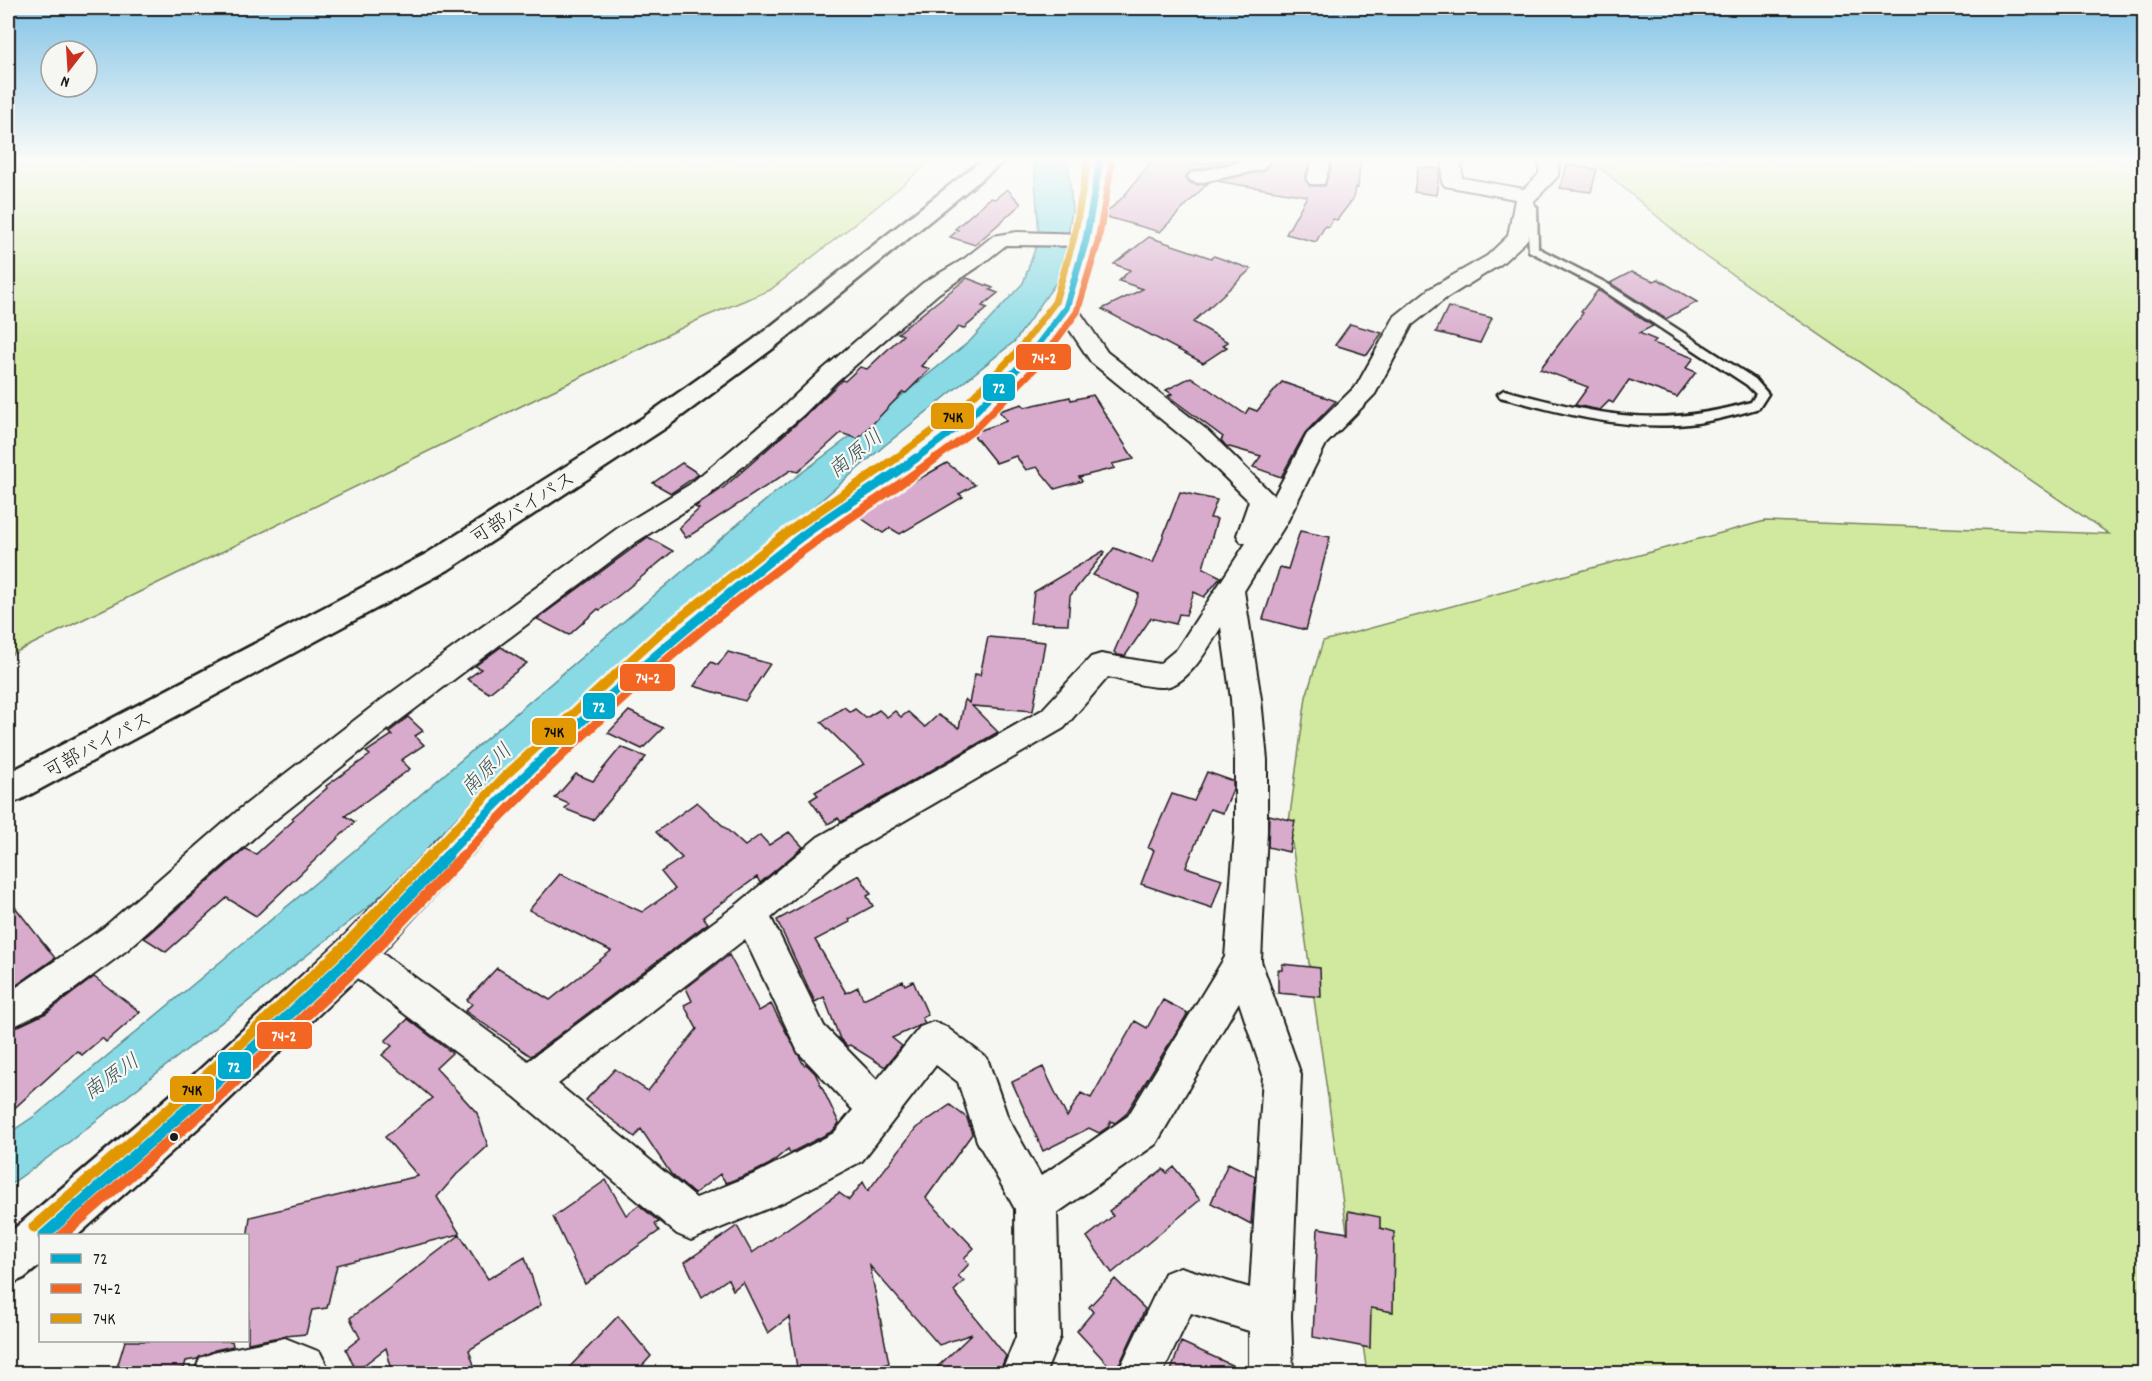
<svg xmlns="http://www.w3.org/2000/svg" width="2152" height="1381" font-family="Dekko,'Klee One',sans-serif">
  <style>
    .green { fill: #d0e99f; stroke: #76825e; stroke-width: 1.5 }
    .water { fill: #89dae4; stroke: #5d8e94; stroke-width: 1.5 }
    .building { fill: #d8aacb; stroke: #1c1c1c; stroke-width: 1.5 }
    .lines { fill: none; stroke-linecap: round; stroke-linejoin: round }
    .lane-casing { stroke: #1c1c1c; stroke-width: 5 }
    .street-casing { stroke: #1c1c1c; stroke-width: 4 }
    .secondary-casing { stroke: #1c1c1c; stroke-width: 5 }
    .highway-casing { stroke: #1c1c1c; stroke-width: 5 }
    .lane { fill: #f6f6f2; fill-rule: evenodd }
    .street { fill: #f6f6f2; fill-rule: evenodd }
    .secondary { fill: #f6f6f2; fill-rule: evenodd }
    .highway { fill: #f6f6f2; fill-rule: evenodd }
    .bus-1-far2-casing { stroke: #f6f6f2; stroke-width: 10 }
    .bus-1-far1-casing { stroke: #f6f6f2; stroke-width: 14 }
    .bus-1-casing { stroke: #f6f6f2; stroke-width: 16 }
    .bus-2-far2-casing { stroke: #f6f6f2; stroke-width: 10 }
    .bus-2-far1-casing { stroke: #f6f6f2; stroke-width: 14 }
    .bus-2-casing { stroke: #f6f6f2; stroke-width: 16 }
    .bus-3-far2-casing { stroke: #f6f6f2; stroke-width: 10 }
    .bus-3-far1-casing { stroke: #f6f6f2; stroke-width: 14 }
    .bus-3-casing { stroke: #f6f6f2; stroke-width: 16 }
    .bus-1-far2 { stroke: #00a9ce; stroke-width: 7 }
    .bus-1-far1 { stroke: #00a9ce; stroke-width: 9 }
    .bus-1 { stroke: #00a9ce; stroke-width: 11 }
    .bus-2-far2 { stroke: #f26522; stroke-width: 7 }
    .bus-2-far1 { stroke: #f26522; stroke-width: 9 }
    .bus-2 { stroke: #f26522; stroke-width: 11 }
    .bus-3-far2 { stroke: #e19803; stroke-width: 7 }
    .bus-3-far1 { stroke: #e19803; stroke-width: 9 }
    .bus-3 { stroke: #e19803; stroke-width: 11 }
    .bus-dot { fill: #1c1c1c; stroke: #f6f6f2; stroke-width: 2 }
    .labels { text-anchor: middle; stroke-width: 4.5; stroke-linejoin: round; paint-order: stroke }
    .street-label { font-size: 20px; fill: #1c1c1c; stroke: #f6f6f2 }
    .water-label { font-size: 21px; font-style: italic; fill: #3d5558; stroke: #f6f6f2 }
    .line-badge { stroke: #f6f6f2; stroke-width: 2 }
    .badge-label { font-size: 16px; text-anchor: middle; font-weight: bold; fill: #fff }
    .pale-badge-label { font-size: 16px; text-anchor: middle; font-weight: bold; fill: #111 }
  </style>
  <rect width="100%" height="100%" fill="#f6f6f2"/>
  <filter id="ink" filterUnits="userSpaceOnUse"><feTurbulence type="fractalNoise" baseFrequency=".0167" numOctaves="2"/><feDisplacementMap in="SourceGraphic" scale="12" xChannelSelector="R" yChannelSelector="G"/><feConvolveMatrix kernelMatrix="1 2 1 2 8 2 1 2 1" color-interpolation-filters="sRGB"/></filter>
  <g filter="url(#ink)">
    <!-- green -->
    <path class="green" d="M 8,160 L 932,160 L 874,209 L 770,290 L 702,318 L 8,656 Z
      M 1591,160 L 2144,160 L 2144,1373 L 1367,1373 L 1289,822 L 1306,697 L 1323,641 L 1765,521 L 2109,534 L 1698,251 Z"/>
    <!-- water -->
    <path class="water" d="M 1034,160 L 1068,160 L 1072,210 L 1062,274 L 1015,341 L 884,446 L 628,667 L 367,908 L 64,1146 L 8,1186 L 8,1134 L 36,1115 L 385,825 L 772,495 L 856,432 L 970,341 L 1023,283 L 1039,238 Z"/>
    <!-- building -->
    <path class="building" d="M 1230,160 L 1239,160 L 1189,172 L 1186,177 L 1190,183 L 1198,185 L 1208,183 L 1160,232 L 1103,216 L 1124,196 L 1152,161 L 1168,165 L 1170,161 L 1198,164 Z
      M 1272,160 L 1310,160 L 1305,179 L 1310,186 L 1325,186 L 1333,160 L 1360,160 L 1358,188 L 1355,187 L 1353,199 L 1337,220 L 1333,219 L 1329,227 L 1325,226 L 1316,242 L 1286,234 L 1307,196 L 1216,181 L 1263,171 Z
      M 1567,165 L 1597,169 L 1591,192 L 1560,188 Z
      M 1418,167 L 1440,169 L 1436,195 L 1414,192 Z
      M 1007,189 L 1021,204 L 975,245 L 950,237 L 958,230 L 955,229 L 990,198 L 995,199 Z
      M 1149,237 L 1211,258 L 1214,256 L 1251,269 L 1193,322 L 1228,342 L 1223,345 L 1227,347 L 1203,363 L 1102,309 L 1143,289 L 1119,281 L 1130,270 L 1114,264 Z
      M 1631,272 L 1654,281 L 1658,279 L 1697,302 L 1666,319 L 1610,283 Z
      M 967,278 L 993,288 L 990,290 L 998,293 L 982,306 L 988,308 L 963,329 L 959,327 L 921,366 L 930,369 L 906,393 L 903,392 L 858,439 L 841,433 L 798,472 L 791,470 L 686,538 L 679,528 L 699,509 L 695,507 L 723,488 L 804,417 L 842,380 L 845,381 L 860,367 L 867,369 L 903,335 L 898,333 Z
      M 1598,290 L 1653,326 L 1639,333 L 1656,340 L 1653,343 L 1694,358 L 1686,368 L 1696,372 L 1677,397 L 1629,380 L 1613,403 L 1609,401 L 1600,410 L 1575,405 L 1588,387 L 1540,369 L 1583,313 L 1581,312 Z
      M 1448,307 L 1492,318 L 1480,343 L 1436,332 Z
      M 1350,324 L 1382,333 L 1367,355 L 1335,345 Z
      M 1191,377 L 1245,414 L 1249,408 L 1257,411 L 1282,382 L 1336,401 L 1305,433 L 1281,477 L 1253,467 L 1261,456 L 1226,446 L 1221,440 L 1223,437 L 1168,396 L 1172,394 L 1166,390 Z
      M 1093,395 L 1134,459 L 1112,464 L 1115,468 L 1079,477 L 1082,481 L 1055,489 L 1037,467 L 1026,470 L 1016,456 L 996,463 L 972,433 L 1007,421 L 999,411 L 1022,404 L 1025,407 L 1070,397 L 1071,400 Z
      M 682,463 L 699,474 L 671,493 L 653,483 Z
      M 947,463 L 975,485 L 959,494 L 963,497 L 900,534 L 890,528 L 883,533 L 858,516 L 900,486 L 903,488 Z
      M 1180,492 L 1217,500 L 1210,518 L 1217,519 L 1203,568 L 1221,577 L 1204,597 L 1194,592 L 1186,615 L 1179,614 L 1176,624 L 1151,618 L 1125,656 L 1118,655 L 1114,652 L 1139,594 L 1093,575 L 1114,548 L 1153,563 Z
      M 1300,531 L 1330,537 L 1306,630 L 1263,619 L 1280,567 L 1288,569 Z
      M 648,537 L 673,551 L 622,593 L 600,610 L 598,609 L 569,635 L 537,619 Z
      M 1103,551 L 1105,552 L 1070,596 L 1068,624 L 1030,623 L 1034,592 Z
      M 988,637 L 1045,642 L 1033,711 L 972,706 L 998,732 L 841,822 L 838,818 L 828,824 L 810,800 L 818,795 L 815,792 L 864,764 L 821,722 L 844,707 L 850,712 L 855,709 L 866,718 L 879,710 L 887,717 L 895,711 L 901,717 L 908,712 L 925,727 L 938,715 L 959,728 L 965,699 L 969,703 L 975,674 L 980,675 Z
      M 501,647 L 527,663 L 489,693 L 467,679 L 481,669 L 475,666 Z
      M 728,652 L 770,664 L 745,701 L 694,686 L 711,662 L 718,665 Z
      M 629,711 L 663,728 L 642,749 L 608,733 Z
      M 408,717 L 423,731 L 415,736 L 424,745 L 401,760 L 410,769 L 345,816 L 355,822 L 256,916 L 227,898 L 166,952 L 144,938 L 245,849 L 256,854 L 294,820 L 292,818 L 327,788 L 326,786 L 370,755 L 366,752 L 392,735 L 389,732 Z
      M 621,747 L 646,757 L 593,820 L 565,809 L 569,804 L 555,798 L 576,774 L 593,781 Z
      M 1207,772 L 1233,781 L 1233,789 L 1223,813 L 1210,809 L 1186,867 L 1222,879 L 1212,908 L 1141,884 L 1154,850 L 1148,848 L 1172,794 L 1194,801 Z
      M 697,802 L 745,846 L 760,835 L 769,845 L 789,832 L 803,847 L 760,883 L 757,877 L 703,917 L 708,923 L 531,1056 L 465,1011 L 472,1004 L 467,1000 L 497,968 L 550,1000 L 611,951 L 529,910 L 560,874 L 642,912 L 675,889 L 661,872 L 682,858 L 656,832 Z
      M 1269,815 L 1295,821 L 1289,852 L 1268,847 Z
      M 859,875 L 871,894 L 867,896 L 873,906 L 849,919 L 850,922 L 815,940 L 846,993 L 858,987 L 863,999 L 903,981 L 905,985 L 913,981 L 928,1015 L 922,1018 L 925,1023 L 892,1038 L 902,1046 L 885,1067 L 850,1045 L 847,1046 L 840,1039 L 824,997 L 815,1002 L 777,920 Z
      M 8,898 L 55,958 L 8,991 Z
      M 729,955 L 759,1011 L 771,1004 L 804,1065 L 806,1064 L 815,1073 L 839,1123 L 833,1131 L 790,1153 L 788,1149 L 770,1164 L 756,1171 L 726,1183 L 720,1174 L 694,1194 L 671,1174 L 641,1129 L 635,1137 L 586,1100 L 615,1069 L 648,1091 L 697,1029 L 684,1005 L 692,1001 L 686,988 Z
      M 1282,964 L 1320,968 L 1321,997 L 1278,993 L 1278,970 L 1282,970 Z
      M 94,977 L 140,1012 L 106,1042 L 102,1038 L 82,1055 L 77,1051 L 8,1114 L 8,1031 L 46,1013 Z
      M 1163,1000 L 1188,1013 L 1126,1114 L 1115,1123 L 1111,1121 L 1108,1127 L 1099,1133 L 1089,1128 L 1043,1151 L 1012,1082 L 1043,1067 L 1067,1117 L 1081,1093 L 1091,1098 L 1135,1021 L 1147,1028 Z
      M 408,1019 L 452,1053 L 436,1068 L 477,1113 L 488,1146 L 457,1174 L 437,1197 L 460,1234 L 337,1265 L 327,1308 L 312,1310 L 306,1334 L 285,1336 L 248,1343 L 248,1232 L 250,1217 L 418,1176 L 385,1137 L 432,1098 L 382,1055 L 392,1046 L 385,1041 Z
      M 950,1105 L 967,1118 L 972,1134 L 926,1198 L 974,1248 L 964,1258 L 969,1264 L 958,1276 L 964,1281 L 954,1291 L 1006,1356 L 1001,1368 L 996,1374 L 930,1374 L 972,1334 L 939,1345 L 870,1266 L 889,1363 L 858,1374 L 798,1374 L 789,1317 L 768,1333 L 743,1282 L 733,1290 L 728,1279 L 702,1297 L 685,1262 L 737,1226 L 752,1253 L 839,1193 L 849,1200 L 863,1182 L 868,1191 L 916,1128 Z
      M 1228,1163 L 1255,1176 L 1251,1224 L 1211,1203 Z
      M 1174,1167 L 1200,1200 L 1112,1273 L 1087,1237 L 1113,1216 L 1109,1211 L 1163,1169 L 1167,1173 Z
      M 606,1180 L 626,1215 L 639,1205 L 659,1222 L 655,1224 L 659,1231 L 585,1284 L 553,1217 Z
      M 1348,1211 L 1380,1217 L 1380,1228 L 1394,1232 L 1393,1312 L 1371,1308 L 1370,1348 L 1313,1337 L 1318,1228 L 1348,1233 Z
      M 460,1235 L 488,1279 L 525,1257 L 541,1305 L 469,1350 L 477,1374 L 393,1374 L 386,1348 L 356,1371 L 346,1349 L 360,1338 L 350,1318 Z
      M 1115,1279 L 1145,1309 L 1121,1361 L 1113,1370 L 1077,1331 L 1093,1312 L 1089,1307 Z
      M 618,1316 L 651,1356 L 635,1374 L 563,1374 Z
      M 125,1341 L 232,1341 L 233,1346 L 215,1350 L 197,1359 L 186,1361 L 184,1368 L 153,1374 L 115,1374 Z
      M 1181,1342 L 1247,1372 L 1247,1374 L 1170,1374 Z"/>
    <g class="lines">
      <defs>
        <path id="lane" d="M 1524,197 L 1537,207 L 1538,248 L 1606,283 L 1755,379 L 1768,394 L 1759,408 C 1733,416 1706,423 1678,425 C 1617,429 1558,412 1500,397 L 1498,394 L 1504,390 C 1597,414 1655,430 1751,402 L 1756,394 L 1747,385 L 1598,287 L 1529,251 L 1527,208 L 1519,200 Z"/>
        <path id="street" d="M 1250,160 L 1270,160 L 1263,169 L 1198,183 L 1191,181 L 1188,177 L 1191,173 Z
          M 1312,160 L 1331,160 L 1324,184 L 1310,184 L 1307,180 Z
          M 1443,160 L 1461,160 L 1462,178 L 1524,189 L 1539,174 L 1540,160 L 1559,160 L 1558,176 L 1534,201 L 1528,238 L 1525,242 L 1501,264 L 1445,299 L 1412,325 L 1375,394 L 1326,444 L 1287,522 L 1244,591 L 1261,699 L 1267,760 L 1267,831 L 1261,961 L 1301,1075 L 1291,1316 L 1293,1374 L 1249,1374 L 1249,1331 L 1191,1313 L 1162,1374 L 1117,1374 L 1165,1273 L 1180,1267 L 1250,1288 L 1263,1075 L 1239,1002 L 1156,1144 L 1057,1213 L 1060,1337 L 1045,1374 L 1001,1374 L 1016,1337 L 1015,1209 L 977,1141 L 958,1082 L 936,1065 L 862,1161 L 784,1202 L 691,1240 L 677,1234 L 515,1097 L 341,966 L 336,954 L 341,942 L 354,938 L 367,942 L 528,1061 L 739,903 L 818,837 L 1042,710 L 1091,657 L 1101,654 L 1159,664 L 1177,649 L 1246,543 L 1241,542 L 1237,535 L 1249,501 L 1189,442 L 1091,362 L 1055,308 L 1058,303 L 1066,301 L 1074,303 L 1107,352 L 1207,430 L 1274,496 L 1307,434 L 1357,385 L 1395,316 L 1429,289 L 1487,256 L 1508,236 L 1515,199 L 1445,186 L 1442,182 ZM 1221,627 L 1231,699 L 1235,760 L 1235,831 L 1225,957 L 1128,1116 L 1041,1176 L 1008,1118 L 987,1058 L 946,1027 L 933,1022 L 920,1027 L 877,1080 L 824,1026 L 771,918 L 842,857 L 1064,728 L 1108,677 C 1124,680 1148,688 1164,687 C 1188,686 1210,645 1221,627 ZM 745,939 L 798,1052 L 853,1110 L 834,1133 L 757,1173 L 696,1198 L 558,1084 Z
          M 1017,232 L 1086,234 L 1093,236 L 1096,240 L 1093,244 L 1086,246 L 1006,245 L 978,267 L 939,293 L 837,381 L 803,415 L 707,497 L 636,542 L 395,724 L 265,828 L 127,950 L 45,1011 L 8,1029 L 8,993 L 103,928 L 241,808 L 373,706 L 618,528 L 689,485 L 785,405 L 821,371 L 923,283 L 964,259 L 993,236 Z
          M 285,1338 L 320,1352 L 331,1374 L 194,1374 L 200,1358 L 216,1352 Z"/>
        <path id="secondary" d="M 1090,160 L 1110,160 L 1097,240 L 1078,308 L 1037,363 L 975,427 L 913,474 L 805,548 L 676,654 L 524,796 L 368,967 L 216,1112 L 77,1236 L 40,1236 L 40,1265 L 24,1278 L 8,1285 L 8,1234 L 186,1082 L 340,941 L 500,776 L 654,636 L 785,534 L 893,462 L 957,415 L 1019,353 L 1054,307 L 1075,240 Z"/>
        <path id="highway" d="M 982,160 L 1005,160 L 771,350 L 664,429 L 448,570 L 20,800 L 8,804 L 8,773 L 426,554 L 644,417 L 753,340 Z"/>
      </defs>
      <!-- lane casing -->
      <use href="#lane" class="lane-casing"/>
      <!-- street casing -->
      <use href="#street" class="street-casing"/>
      <!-- secondary casing -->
      <use href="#secondary" class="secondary-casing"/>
      <!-- highway casing -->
      <use href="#highway" class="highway-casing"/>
      <!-- lane -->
      <use href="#lane" class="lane"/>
      <!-- street -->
      <use href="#street" class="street"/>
      <!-- secondary -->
      <use href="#secondary" class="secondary"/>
      <!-- highway -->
      <use href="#highway" class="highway"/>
      <defs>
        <path id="bus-1-far2" d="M 914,460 L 966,421 L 1028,358 L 1066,308 L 1086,240 L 1100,160"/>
        <path id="bus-1-far1" d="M 446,856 C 553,742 669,639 793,543 C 832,512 876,488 916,458"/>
        <path id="bus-1" d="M 43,1236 L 201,1097 L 354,954 L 448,855"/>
        <path id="bus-2-far2" d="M 934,460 L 973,431 L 1037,366 L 1077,312 L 1098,242 L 1112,162"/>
        <path id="bus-2-far1" d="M 463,856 C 566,746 680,642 801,552 C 845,519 893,491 936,458"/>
        <path id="bus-2" d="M 61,1236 L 209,1106 L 362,963 L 464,855"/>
        <path id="bus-3-far2" d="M 893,460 L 958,412 L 1019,350 L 1055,302 L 1074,237 L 1088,160"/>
        <path id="bus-3-far1" d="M 430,856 L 503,778 L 657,636 L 788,532 L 896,458"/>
        <path id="bus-3" d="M 34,1227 L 193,1088 L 346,945 L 431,855"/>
      </defs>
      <!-- bus-1-far2 casing -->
      <use href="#bus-1-far2" class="bus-1-far2-casing"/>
      <!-- bus-1-far1 casing -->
      <use href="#bus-1-far1" class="bus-1-far1-casing"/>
      <!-- bus-1 casing -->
      <use href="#bus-1" class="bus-1-casing"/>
      <!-- bus-2-far2 casing -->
      <use href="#bus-2-far2" class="bus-2-far2-casing"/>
      <!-- bus-2-far1 casing -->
      <use href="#bus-2-far1" class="bus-2-far1-casing"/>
      <!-- bus-2 casing -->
      <use href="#bus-2" class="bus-2-casing"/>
      <!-- bus-3-far2 casing -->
      <use href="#bus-3-far2" class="bus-3-far2-casing"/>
      <!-- bus-3-far1 casing -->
      <use href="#bus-3-far1" class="bus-3-far1-casing"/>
      <!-- bus-3 casing -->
      <use href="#bus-3" class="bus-3-casing"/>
      <!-- bus-1-far2 -->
      <use href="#bus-1-far2" class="bus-1-far2"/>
      <!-- bus-1-far1 -->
      <use href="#bus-1-far1" class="bus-1-far1"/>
      <!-- bus-1 -->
      <use href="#bus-1" class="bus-1"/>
      <!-- bus-2-far2 -->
      <use href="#bus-2-far2" class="bus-2-far2"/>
      <!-- bus-2-far1 -->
      <use href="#bus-2-far1" class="bus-2-far1"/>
      <!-- bus-2 -->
      <use href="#bus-2" class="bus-2"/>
      <!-- bus-3-far2 -->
      <use href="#bus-3-far2" class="bus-3-far2"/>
      <!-- bus-3-far1 -->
      <use href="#bus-3-far1" class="bus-3-far1"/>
      <!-- bus-3 -->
      <use href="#bus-3" class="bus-3"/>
    </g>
  </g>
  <!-- sky -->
  <linearGradient id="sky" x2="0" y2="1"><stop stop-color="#82c3e6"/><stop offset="0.45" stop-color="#fbfbf9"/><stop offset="1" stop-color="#fbfbf9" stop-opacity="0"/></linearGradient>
  <rect width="2152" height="354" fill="url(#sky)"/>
  <!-- markers -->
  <circle class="bus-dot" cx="174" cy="1137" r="5"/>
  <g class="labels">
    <!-- street labels -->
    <g class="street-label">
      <text transform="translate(522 507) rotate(-32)" y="7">可部バイパス</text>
      <text transform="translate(97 744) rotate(-28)" y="7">可部バイパス</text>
    </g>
    <!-- water labels -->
    <g class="water-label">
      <text transform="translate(855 453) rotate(-39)" y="7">南原川</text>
      <text transform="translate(486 769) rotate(-46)" y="7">南原川</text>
      <text transform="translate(111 1076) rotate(-35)" y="7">南原川</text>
    </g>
  </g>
  <g class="line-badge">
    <rect x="1015" y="343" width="57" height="28" rx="6" fill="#f26522"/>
    <rect x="982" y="373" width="34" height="29" rx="6" fill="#00a9ce"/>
    <rect x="930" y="402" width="45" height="28" rx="6" fill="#e19803"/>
    <rect x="619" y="663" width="57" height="29" rx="6" fill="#f26522"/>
    <rect x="582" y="692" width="34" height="28" rx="6" fill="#00a9ce"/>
    <rect x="531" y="717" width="46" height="29" rx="6" fill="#e19803"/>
    <rect x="256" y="1021" width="57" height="29" rx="6" fill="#f26522"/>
    <rect x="217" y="1051" width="35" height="29" rx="6" fill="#00a9ce"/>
    <rect x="169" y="1075" width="46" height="28" rx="6" fill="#e19803"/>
  </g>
  <g class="badge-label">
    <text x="1044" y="363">74-2</text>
    <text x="999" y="393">72</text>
    <text x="648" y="683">74-2</text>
    <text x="599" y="712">72</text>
    <text x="284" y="1041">74-2</text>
    <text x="234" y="1072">72</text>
  </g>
  <g class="pale-badge-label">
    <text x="953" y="422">74K</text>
    <text x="554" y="737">74K</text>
    <text x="192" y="1095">74K</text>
  </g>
  <!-- margin -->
  <rect width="2152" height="1381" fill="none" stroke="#f6f6f2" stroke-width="30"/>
  <rect x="15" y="15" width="2122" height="1351" fill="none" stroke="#1c1c1c" stroke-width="2" filter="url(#ink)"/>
  <!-- legend -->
  <rect x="39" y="1234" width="210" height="108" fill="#f6f6f2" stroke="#9f9f9c" stroke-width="1.5"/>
  <rect x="51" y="1254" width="30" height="9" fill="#00a9ce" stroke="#9f9f9c" stroke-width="1.5"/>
  <text x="93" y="1264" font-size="18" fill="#1c1c1c">72</text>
  <rect x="51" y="1284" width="30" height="9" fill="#f26522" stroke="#9f9f9c" stroke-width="1.5"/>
  <text x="93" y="1294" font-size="18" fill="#1c1c1c">74-2</text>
  <rect x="51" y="1314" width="30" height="9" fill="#e19803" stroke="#9f9f9c" stroke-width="1.5"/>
  <text x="93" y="1324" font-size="18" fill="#1c1c1c">74K</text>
  <!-- north arrow -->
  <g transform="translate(69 69) rotate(197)"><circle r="28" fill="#f6f6f2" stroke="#9f9f9c" stroke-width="1.5"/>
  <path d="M0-4.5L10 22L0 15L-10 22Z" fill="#c8321e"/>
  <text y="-9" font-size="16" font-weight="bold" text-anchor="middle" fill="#1c1c1c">N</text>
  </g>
</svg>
